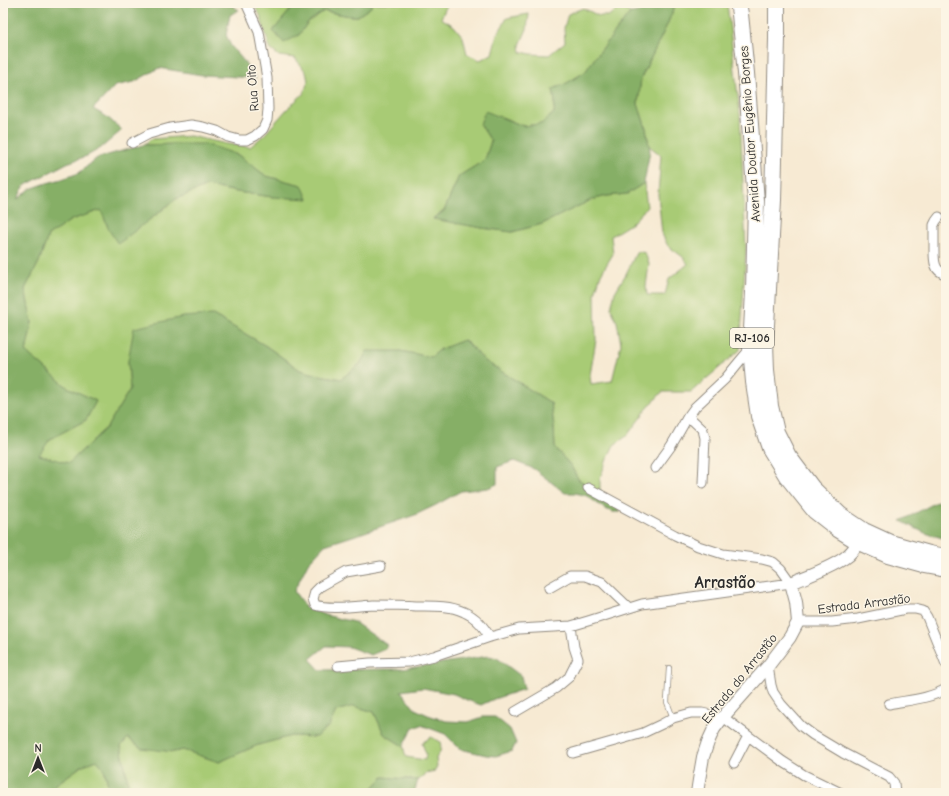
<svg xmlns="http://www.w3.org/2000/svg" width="949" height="796" font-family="'Comic Neue',sans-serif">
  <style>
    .green { fill: #a8cb74; stroke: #6a7b50 }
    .forest { fill: #86af66; stroke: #586d48 }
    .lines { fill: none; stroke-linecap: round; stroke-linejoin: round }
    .lane-casing { stroke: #918a7f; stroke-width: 6 }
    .street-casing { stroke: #918a7f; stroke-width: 11 }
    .secondary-casing { stroke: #918a7f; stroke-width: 14 }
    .highway-casing { stroke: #918a7f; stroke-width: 18 }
    .lane { stroke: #fff; stroke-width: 4.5 }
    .street { stroke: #fff; stroke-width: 9 }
    .secondary { stroke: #fff; stroke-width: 12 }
    .highway { stroke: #fff; stroke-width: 16 }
    .labels { text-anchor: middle; stroke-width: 3; stroke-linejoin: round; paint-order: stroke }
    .shield { fill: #fcf5e5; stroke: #6a6863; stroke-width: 1 }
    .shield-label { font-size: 12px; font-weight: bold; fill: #2b2b2b }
    .street-label { font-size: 13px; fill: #2b2b2b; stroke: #fcf5e5 }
    .district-label { font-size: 17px; font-weight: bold; fill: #2b2b2b; stroke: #fcf5e5 }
  </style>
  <rect width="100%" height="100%" fill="#fcf5e5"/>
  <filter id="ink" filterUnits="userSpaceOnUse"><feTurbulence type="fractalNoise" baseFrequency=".025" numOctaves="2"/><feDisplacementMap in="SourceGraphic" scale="8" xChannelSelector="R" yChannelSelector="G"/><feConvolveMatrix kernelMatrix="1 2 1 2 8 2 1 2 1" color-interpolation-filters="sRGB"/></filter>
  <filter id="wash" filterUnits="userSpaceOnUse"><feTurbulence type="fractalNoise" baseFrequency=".012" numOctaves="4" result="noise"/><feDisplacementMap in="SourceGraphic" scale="16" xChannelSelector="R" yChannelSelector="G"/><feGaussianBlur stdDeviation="0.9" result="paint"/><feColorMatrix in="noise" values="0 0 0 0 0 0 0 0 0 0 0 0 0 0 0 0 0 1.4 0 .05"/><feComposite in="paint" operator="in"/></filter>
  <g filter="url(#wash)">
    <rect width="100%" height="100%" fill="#f7ead3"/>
    <!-- green -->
    <path class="green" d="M 257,3 L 296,3 L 273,31 L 299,35 L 308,22 L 324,11 L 350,16 L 358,16 L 371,7 L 372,3 L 448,3 L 441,18 L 454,26 L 463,37 L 467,54 L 480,60 L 492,54 L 497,35 L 507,18 L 529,14 L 527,29 L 520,45 L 521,52 L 531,54 L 549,55 L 565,42 L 564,28 L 568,14 L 583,8 L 599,16 L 608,16 L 622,7 L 630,13 L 595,58 L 585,72 L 567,83 L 553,89 L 555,102 L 554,113 L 541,124 L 523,126 L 502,117 L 480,124 L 491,141 L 485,160 L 459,176 L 444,211 L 433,218 L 482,228 L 512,232 L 542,224 L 591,200 L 607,196 L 627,194 L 644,183 L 647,207 L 632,223 L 611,236 L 613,254 L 601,274 L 595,293 L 596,340 L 590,375 L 591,384 L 612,381 L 621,344 L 617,322 L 611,308 L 615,292 L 626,274 L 637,251 L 645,253 L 649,264 L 646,286 L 647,295 L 665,295 L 669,279 L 688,264 L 683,257 L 668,246 L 662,234 L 658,194 L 661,155 L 649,146 L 646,128 L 638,104 L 641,78 L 667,25 L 676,3 L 727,3 L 740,114 L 746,250 L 740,350 L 691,392 L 662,392 L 646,410 L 627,436 L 614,445 L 607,459 L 600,478 L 600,494 L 578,479 L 571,466 L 555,448 L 554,427 L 551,403 L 485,361 L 465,340 L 441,349 L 431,357 L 400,351 L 360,364 L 341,379 L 319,375 L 300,370 L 266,346 L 213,315 L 128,361 L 130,389 L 107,427 L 69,463 L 38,455 L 50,439 L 86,420 L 96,401 L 67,387 L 26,352 L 32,323 L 25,289 L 39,262 L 48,236 L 71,220 L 101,210 L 109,230 L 149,220 L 156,215 L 176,199 L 207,186 L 237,192 L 272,197 L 301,185 L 266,176 L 238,155 L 178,144 L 143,145 L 151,139 L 190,136 L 227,144 L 250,147 L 265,134 L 288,108 L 304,93 L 308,81 L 306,72 L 295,58 L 279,56 L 270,49 L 260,15 L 254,5 Z
      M 354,706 L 374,712 L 384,734 L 403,746 L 406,757 L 425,760 L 426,754 L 422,743 L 431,737 L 440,742 C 442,749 440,753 436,758 L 437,767 L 435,771 L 426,773 L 418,780 L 383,777 L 368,793 L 130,793 L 121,746 L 128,738 L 173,752 L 183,750 L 219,762 L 258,745 L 291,736 L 316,737 L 329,726 L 336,711 Z
      M 97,760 L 104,768 L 110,793 L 27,793 L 48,790 L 83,765 Z"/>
    <!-- forest -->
    <path class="forest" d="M 3,3 L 228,3 L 239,10 L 230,15 L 226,35 L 231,46 L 243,60 L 256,78 L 202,75 L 159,68 L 134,82 L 115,86 L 93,109 L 107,117 L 122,130 L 101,148 L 87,156 L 67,163 L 24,186 L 17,200 L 30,189 L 47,183 L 62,179 L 79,173 L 97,158 L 143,145 L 178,144 L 206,144 L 238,155 L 266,176 L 302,185 L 308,199 L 272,197 L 237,192 L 207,186 L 176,199 L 118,244 L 109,230 L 101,210 L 71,220 L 48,236 L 39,262 L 25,289 L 32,323 L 26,352 L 67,387 L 96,401 L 86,420 L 50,439 L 39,455 L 69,463 L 107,427 L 130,389 L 128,361 L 134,328 L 183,317 L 213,315 L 266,346 L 300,370 L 319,375 L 341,379 L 360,364 L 367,351 L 400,351 L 431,357 L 441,349 L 464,340 L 485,361 L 551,403 L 554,427 L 555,448 L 571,466 L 578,479 L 615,504 L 621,512 L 613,512 L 605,509 L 587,496 L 575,493 L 565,493 L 534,469 L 514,461 L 497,467 L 497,484 L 488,488 L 461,491 L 436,505 L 415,515 L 362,533 L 325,545 L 308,563 L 294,591 L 305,607 L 325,615 L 354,622 L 387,645 L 385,649 L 371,655 L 349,647 L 326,646 L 310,659 L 320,670 L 402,669 L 489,656 L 497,658 L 521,676 L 524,689 L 494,699 L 481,705 L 467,700 L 454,694 L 423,688 L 401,691 L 415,709 L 428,715 L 446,721 L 468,722 L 483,717 L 495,717 L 510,729 L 516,743 L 512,751 L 496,756 L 486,755 L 460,749 L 445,734 L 421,725 L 412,729 L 403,746 L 384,734 L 374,712 L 354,706 L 336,711 L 329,726 L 316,737 L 291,736 L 258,745 L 219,762 L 183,750 L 173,752 L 141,748 L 128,738 L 121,746 L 130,793 L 110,793 L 104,768 L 97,760 L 83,765 L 48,790 L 27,793 L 3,793 Z
      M 296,3 L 372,3 L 371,7 L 358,16 L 350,16 L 324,11 L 308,22 L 299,35 L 284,43 L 273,31 Z
      M 657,3 L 676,3 L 667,25 L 641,78 L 638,104 L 646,128 L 650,151 L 644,183 L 627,194 L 607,196 L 591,200 L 542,224 L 512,232 L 482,228 L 433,219 L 444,211 L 459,176 L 485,160 L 491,141 L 480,124 L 485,111 L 523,126 L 541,124 L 554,113 L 555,102 L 553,89 L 567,83 L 585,72 L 595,58 L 630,13 L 644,11 Z
      M 946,497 L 946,539 L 925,533 L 901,521 Z
      M 383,777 L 418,780 L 414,793 L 368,793 Z"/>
  </g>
  <g filter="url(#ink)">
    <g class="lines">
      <defs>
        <path id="lane" d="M 669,668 L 667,702 L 673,718"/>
        <path id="street" d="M 132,143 L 149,134 L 170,128 L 191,125 L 203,127 L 217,131 L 228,137 L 239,140 L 247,140 L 255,136 L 263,129 L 267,120 L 268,109 L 267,78 L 259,32 L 246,3
          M 939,217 L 936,221 L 934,225 C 934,233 934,240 934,248 C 934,258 933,272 946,274
          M 688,416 L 703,430 L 705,438 L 703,483
          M 655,468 L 671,446 L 682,427 L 687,418 L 695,407 L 725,379 L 739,362 L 751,348
          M 381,566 L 346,572 L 321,586 L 315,592 L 313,599 L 315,605 C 330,610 357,606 373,605 C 387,605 402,605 416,606 C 432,606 449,605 464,612 C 476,617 483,626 490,637
          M 549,588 L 570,576 L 585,576 L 602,582 L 629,608
          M 798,622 L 832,622 L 858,619 L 906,609 L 915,609 L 923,611 L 927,617 L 946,664
          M 338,666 L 370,663 L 409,662 L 434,656 L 490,637 L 519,629 L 571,626 L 588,621 L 642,604 L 791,583 L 781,569 L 773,562 L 762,559 L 723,554 L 698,546 L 675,535 L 588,488
          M 768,666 L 771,685 L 773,692 L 781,704 L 801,726 L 813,735 L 843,753 L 889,777 L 894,783 L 895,793
          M 889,704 C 908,700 929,699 946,689
          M 515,712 L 556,688 L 569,677 L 578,659 L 574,647 L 571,626
          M 723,717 L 782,761 L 804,775 L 841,793
          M 573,753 L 643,733 L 662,724 L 673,718 L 691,713 L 702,713 L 711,715 L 720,720
          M 734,763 L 748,736"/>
        <path id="secondary" d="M 697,793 L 699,780 L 703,757 L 708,742 L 714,729 L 723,717 L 768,666 L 790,637 L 798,622 L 796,602 L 791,583 C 807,576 834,567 847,556 C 852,552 855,547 859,542"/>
        <path id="highway" d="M 738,3 L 740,14 L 746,73 L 756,201 L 754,292 L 751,348 L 754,382 L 759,416 L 770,448 L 787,476 L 815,511 L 838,529 L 859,542 L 888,555 L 924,565 L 946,569
          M 777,3 L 777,39 L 773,200 L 765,343 L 766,370 L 770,406 L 776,432 L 788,456 L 812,488 L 840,515 L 864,531 L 890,543 L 929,554 L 946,557"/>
      </defs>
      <!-- lane casing -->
      <use href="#lane" class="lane-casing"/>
      <!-- street casing -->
      <use href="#street" class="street-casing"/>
      <!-- secondary casing -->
      <use href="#secondary" class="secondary-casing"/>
      <!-- highway casing -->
      <use href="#highway" class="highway-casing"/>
      <!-- lane -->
      <use href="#lane" class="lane"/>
      <!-- street -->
      <use href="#street" class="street"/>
      <!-- secondary -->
      <use href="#secondary" class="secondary"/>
      <!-- highway -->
      <use href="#highway" class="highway"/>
    </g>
  </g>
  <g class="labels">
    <!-- shield labels -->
    <rect class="shield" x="730" y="328" width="44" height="20" rx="3"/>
    <g class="shield-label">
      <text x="752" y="342">RJ-106</text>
    </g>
    <!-- street labels -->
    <g class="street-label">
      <text transform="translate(252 88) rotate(-94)" y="5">Rua Oito</text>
      <text transform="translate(749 134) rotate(-94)" y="5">Avenida Doutor Eugênio Borges</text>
      <text transform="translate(864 603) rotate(-7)" y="5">Estrada Arrastão</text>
      <text transform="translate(739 678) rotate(-51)" y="5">Estrada do Arrastão</text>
    </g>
    <!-- district labels -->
    <g class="district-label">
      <text x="725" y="588">Arrastão</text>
    </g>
  </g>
  <!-- margin -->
  <rect width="949" height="796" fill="none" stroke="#fcf5e5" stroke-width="16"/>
  <!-- north arrow -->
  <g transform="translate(38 758)" stroke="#fcf5e5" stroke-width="3" paint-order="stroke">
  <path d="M0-3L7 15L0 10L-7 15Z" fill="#2b2b2b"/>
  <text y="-6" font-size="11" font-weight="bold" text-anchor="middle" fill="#2b2b2b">N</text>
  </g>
</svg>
